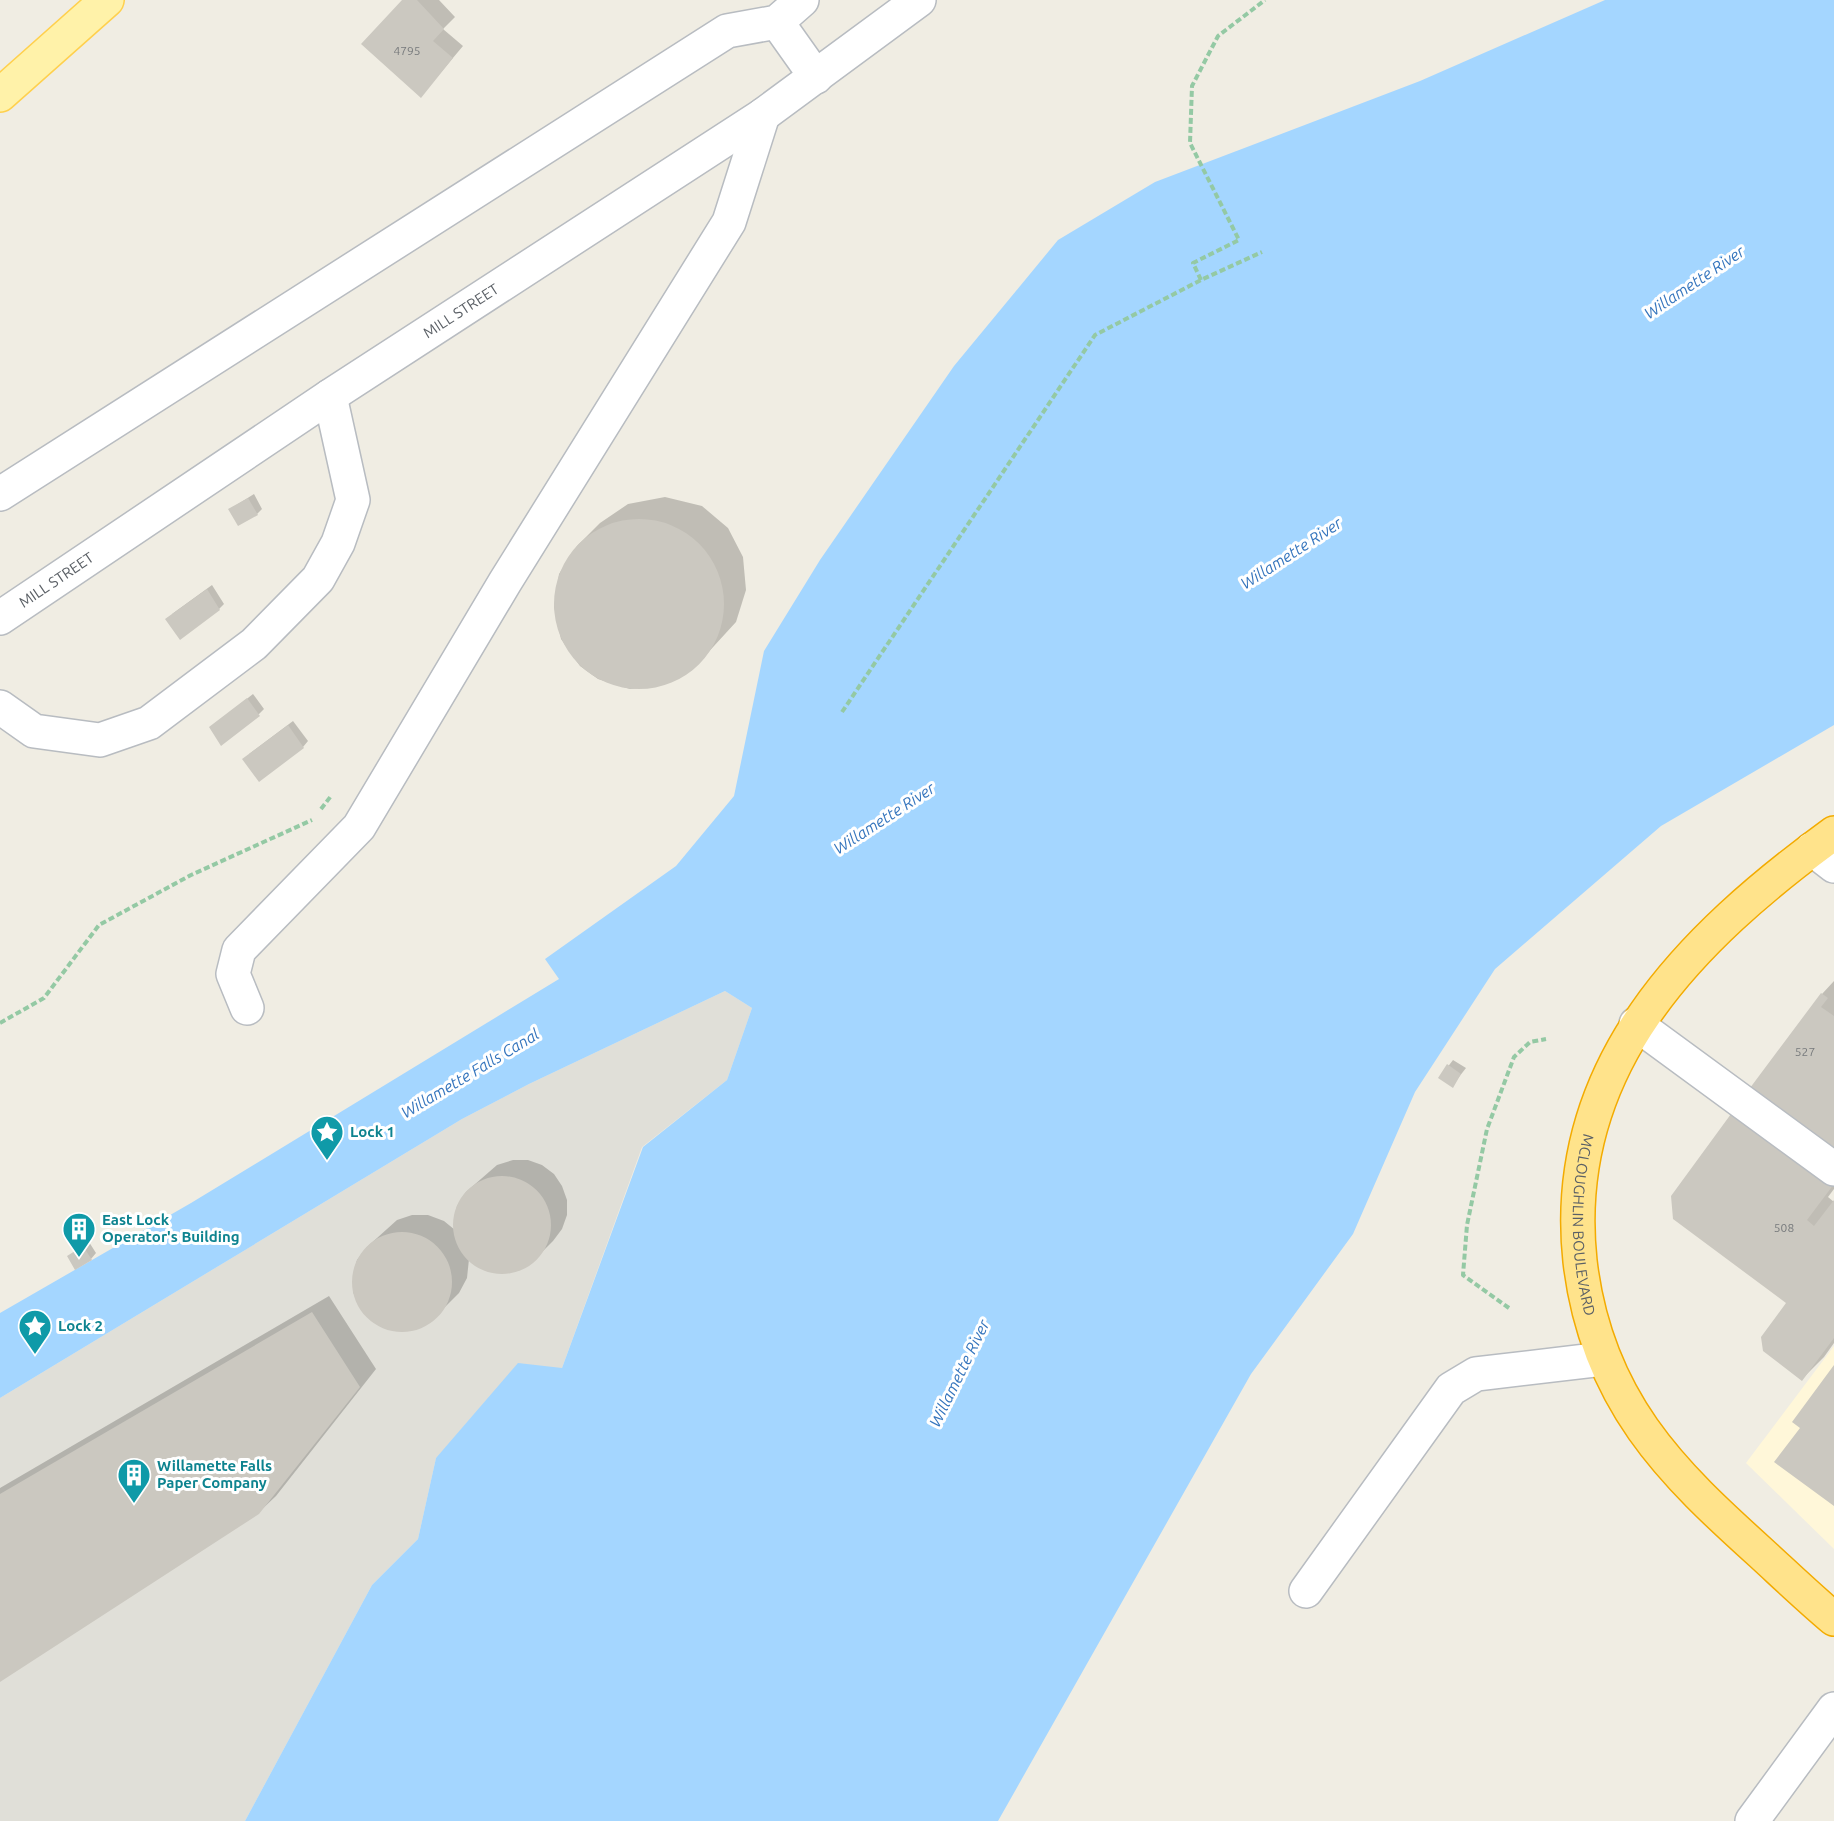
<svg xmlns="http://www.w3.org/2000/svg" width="1834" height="1821" font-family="Ubuntu,sans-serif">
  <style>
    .commercial { fill: #fff7d9 }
    .industrial { fill: #e0dfd8 }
    .water { fill: #a4d6ff }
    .shadow { fill: #0003 }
    .building { fill: #cbc8c0 }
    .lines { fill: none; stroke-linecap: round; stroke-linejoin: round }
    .minor-casing { stroke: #b8bcc1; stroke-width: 36 }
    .major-casing { stroke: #ffd04d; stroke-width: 36 }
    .highway-casing { stroke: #f3ab00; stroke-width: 36 }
    .path { stroke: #94c9a4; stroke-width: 4; stroke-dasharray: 6 3; stroke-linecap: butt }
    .minor { stroke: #fff; stroke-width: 33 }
    .major { stroke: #fff2a9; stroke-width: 33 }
    .highway { stroke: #ffe38b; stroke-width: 33 }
    .labels { text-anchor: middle; stroke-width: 6; stroke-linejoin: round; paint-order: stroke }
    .number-label { font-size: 12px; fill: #777a7c }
    .street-label { font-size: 15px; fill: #5b6066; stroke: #fff }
    .culture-label { font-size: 15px; font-weight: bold; fill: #0d838f; stroke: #fff; text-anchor: start }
    .water-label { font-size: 16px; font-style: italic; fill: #3575bd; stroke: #fff }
  </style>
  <rect width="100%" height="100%" fill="#f0ede3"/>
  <!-- commercial -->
  <path class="commercial" d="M 1834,1346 L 1834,1549 L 1746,1463 Z"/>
  <!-- industrial -->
  <path class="industrial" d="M 725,991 L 752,1008 L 727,1080 L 642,1147 L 562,1368 L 436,1458 L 418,1539 L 372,1585 L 245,1821 L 0,1821 L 0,1398 L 462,1119 L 529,1084 Z"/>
  <!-- water -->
  <path class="water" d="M 1605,0 L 1834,0 L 1834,725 L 1661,826 L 1495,969 L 1415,1092 L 1353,1234 L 1251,1374 L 998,1821 L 245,1821 L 372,1585 L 418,1539 L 436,1458 L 518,1363 L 562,1368 L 643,1147 L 727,1080 L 752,1008 L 725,991 L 529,1084 L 462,1119 L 0,1398 L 0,1313 L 191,1203 L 559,979 L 545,959 L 676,866 L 734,796 L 764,651 L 820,560 L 954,366 L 1058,240 L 1155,182 L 1420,81 Z"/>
  <!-- shadow -->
  <path class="shadow" d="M 404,0 L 439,0 L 455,17 L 443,29 L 463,46 L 421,96 Z
    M 254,494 L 262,509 L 257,514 L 230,509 Z
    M 665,497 L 702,506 L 728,528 L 743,557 L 746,590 L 736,622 L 692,670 L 662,685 L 630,689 L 598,679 L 580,666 L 561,639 L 554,607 L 559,574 L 577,546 L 600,523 L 628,504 Z
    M 212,585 L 224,604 L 219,609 L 172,614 Z
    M 253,694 L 264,709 L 259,714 L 211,727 Z
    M 293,721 L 308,741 L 303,747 L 249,754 Z
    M 1834,981 L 1834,1189 L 1828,1197 L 1834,1202 L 1834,1343 L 1824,1357 L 1802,1379 L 1789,1303 L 1822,994 Z
    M 1453,1060 L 1466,1068 L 1452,1086 L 1440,1077 Z
    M 513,1160 L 528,1160 L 542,1165 L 554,1174 L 562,1186 L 567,1200 L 567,1215 L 562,1229 L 553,1241 L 535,1259 L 523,1267 L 507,1272 L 491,1271 L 476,1264 L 469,1259 L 467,1278 L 459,1293 L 429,1323 L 414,1330 L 398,1331 L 382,1327 L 369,1318 L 359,1306 L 353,1292 L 353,1275 L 357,1260 L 367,1247 L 397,1220 L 412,1215 L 428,1215 L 444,1221 L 455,1230 L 454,1222 L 457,1206 L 466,1192 L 497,1165 Z
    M 89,1242 L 96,1253 L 91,1259 L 69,1256 Z
    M 329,1296 L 376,1369 L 276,1496 L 258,1513 L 0,1680 L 0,1488 Z"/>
  <!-- building -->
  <path class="building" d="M 402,0 L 417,0 L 444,29 L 433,41 L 453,58 L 421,98 L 361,44 Z
    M 248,498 L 258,515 L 238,526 L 228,509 Z
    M554 604a85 85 0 1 1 170 0a85 85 0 1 1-170 0Z
    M 207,589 L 220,610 L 180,640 L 165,619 Z
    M 247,698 L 260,716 L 221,746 L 209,727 Z
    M 288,725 L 304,748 L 259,782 L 242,759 Z
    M 1821,993 L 1828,998 L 1821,1007 L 1834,1016 L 1834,1150 L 1750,1088 Z
    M 1447,1064 L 1461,1074 L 1453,1088 L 1438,1078 Z
    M 1739,1103 L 1834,1184 L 1807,1220 L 1814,1226 L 1834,1200 L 1834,1338 L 1802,1381 L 1763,1351 L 1761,1337 L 1786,1303 L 1673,1219 L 1671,1196 Z
    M453 1225a49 49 0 1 1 98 0a49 49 0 1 1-98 0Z
    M352 1282a50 50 0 1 1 100 0a50 50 0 1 1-100 0Z
    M 83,1246 L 92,1260 L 75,1270 L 67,1256 Z
    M 312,1312 L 360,1387 L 259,1514 L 0,1682 L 0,1494 Z
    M 1834,1365 L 1834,1506 L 1774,1462 L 1800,1428 L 1792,1422 Z"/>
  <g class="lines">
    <defs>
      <g id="minor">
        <path d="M 777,22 L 816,77"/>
        <path d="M 0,494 L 727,31 L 777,22 L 802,0"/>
        <path id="s1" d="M 0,618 L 330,396 L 763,115 L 919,0"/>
        <path d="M 0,707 L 34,731 L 100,740 L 149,723 L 254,644 L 318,579 L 338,543 L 353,500 L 330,396"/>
        <path d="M 1812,849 L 1834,866"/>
        <path d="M 247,1008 L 233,974 L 239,950 L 359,827 L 505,582 L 729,222 L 763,115"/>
        <path d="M 1636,1024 L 1834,1169"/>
        <path d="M 1306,1591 L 1451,1389 L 1476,1374 L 1603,1359"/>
        <path d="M 1752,1821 L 1834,1709"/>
      </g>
      <path id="major" d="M 0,95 L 107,0"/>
      <g id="highway">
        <path id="s2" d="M 1834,833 C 1690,938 1559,1067 1580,1261 C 1587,1322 1608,1379 1643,1429 C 1676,1476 1719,1515 1761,1553 C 1785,1575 1809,1598 1834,1619"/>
      </g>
    </defs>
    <!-- minor casing -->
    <use href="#minor" class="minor-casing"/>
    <!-- major casing -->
    <use href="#major" class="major-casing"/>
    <!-- highway casing -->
    <use href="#highway" class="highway-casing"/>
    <!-- path -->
    <path class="path" d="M 1201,280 L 1193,263 L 1239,240 L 1190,143 L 1192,86 L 1218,36 L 1265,0
      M 842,712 L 1095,335 L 1201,280 L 1262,252
      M 321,809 L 331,796
      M 0,1023 L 44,998 L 99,925 L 191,875 L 312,820
      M 1509,1308 L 1463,1275 L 1467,1225 L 1487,1129 L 1514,1057 L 1530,1042 L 1546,1039"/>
    <!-- minor -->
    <use href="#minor" class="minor"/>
    <!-- major -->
    <use href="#major" class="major"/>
    <!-- highway -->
    <use href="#highway" class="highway"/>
  </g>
  <!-- icons -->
  <defs>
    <symbol id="sight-pin" viewBox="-11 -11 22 30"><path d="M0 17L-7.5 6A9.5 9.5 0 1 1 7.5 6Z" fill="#0f9aa8" stroke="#fff"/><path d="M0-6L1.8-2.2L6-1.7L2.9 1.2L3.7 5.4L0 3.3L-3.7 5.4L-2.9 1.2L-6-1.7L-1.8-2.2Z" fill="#fff"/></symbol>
    <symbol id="building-pin" viewBox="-11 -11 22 30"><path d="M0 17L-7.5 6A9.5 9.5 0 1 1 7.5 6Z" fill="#0f9aa8" stroke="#fff"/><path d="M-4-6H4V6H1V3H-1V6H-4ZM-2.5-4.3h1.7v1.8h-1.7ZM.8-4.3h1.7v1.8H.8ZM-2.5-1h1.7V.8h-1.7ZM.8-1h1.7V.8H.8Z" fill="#fff"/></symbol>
  </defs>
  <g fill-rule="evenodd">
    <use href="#sight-pin" x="308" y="1113" width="38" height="52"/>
    <use href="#building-pin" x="60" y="1210" width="38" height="52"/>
    <use href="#sight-pin" x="16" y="1307" width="38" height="52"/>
    <use href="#building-pin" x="115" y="1456" width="38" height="52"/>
  </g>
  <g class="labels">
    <!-- number labels -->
    <g class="number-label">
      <text x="407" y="55">4795</text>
      <text x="1805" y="1056">527</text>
      <text x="1784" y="1232">508</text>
    </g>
    <!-- street labels -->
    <g class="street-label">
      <text dy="5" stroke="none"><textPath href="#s1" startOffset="554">MILL STREET</textPath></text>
      <text dy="5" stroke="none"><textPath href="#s1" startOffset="68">MILL STREET</textPath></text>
      <text dy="5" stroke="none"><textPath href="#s2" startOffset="488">MCLOUGHLIN BOULEVARD</textPath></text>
    </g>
    <!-- culture labels -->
    <g class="culture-label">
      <text x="350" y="1137">Lock 1</text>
      <text x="102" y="1225">East Lock<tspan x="102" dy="17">Operator's Building</tspan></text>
      <text x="58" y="1331">Lock 2</text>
      <text x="157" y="1471">Willamette Falls<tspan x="157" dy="17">Paper Company</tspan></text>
    </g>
    <!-- water labels -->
    <g class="water-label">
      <text transform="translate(1694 282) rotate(-34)" y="6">Willamette River</text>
      <text transform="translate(1291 553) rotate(-33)" y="6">Willamette River</text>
      <text transform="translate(884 818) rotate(-33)" y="6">Willamette River</text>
      <text transform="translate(470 1073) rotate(-31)" y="6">Willamette Falls Canal</text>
      <text transform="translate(959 1373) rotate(-64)" y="6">Willamette River</text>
    </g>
  </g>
</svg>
